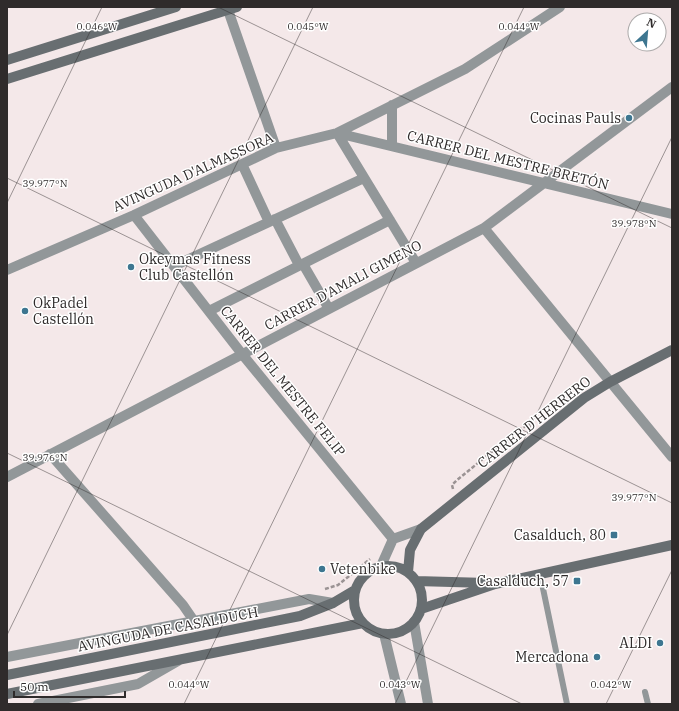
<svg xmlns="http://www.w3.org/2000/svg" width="679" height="711" font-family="'IBM Plex Serif',serif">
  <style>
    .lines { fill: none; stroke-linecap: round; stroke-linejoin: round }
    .path { stroke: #9b9394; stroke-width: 2.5; stroke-dasharray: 4 2; stroke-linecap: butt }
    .lane { stroke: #929799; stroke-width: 6 }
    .street { stroke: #929799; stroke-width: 10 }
    .secondary { stroke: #686e71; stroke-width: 10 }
    .ticks { fill: none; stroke: #2f2b2b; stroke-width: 1; stroke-opacity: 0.45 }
    .poi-dot { fill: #3d7690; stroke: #fff; stroke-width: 1.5 }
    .labels { text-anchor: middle; stroke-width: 3; stroke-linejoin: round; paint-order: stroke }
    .poi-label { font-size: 14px; fill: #2f2b2b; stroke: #fff; text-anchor: end }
    .street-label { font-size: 14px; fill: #2f2b2b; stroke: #fff }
    .ticks-label { font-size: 10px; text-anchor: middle; fill: #2f2b2b; stroke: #fff; stroke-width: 3; stroke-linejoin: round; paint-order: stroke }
  </style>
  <rect width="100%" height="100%" fill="#f4e8e9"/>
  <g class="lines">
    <!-- path -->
    <path class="path" d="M 453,489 L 452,485 L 457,480 L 520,429 L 530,424
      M 325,589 L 338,585 L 370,559"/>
    <!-- lane -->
    <path class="lane" d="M 540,574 L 567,704
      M 645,692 L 648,704"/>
    <!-- street -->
    <path class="street" d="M 228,10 L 276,148
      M 392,105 L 392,146
      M 337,133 L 672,214
      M 337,133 L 416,263
      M 242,164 L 269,222
      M 134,215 L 242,354 L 393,539
      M 275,219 L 299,265
      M 484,228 L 672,457
      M 303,264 L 329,309
      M 174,266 L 364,178
      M 7,270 L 134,215 L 276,148 L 337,133 L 465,69 L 560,7
      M 209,311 L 390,220
      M 50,454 L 183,605 L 194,621
      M 7,477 L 484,228 L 672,87
      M 393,539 L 421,529
      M 381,566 L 393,539
      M 414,622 L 428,704
      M 384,634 L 401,704
      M 7,657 L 309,599 L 333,603
      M 38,704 L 138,684 L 178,661"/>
    <!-- secondary -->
    <path class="secondary" d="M 7,60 L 176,7
      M 7,79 L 237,7
      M354 600a34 34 0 1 1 68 0a34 34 0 1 1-68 0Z
      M 408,572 L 410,550 L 421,529 L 584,398 L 610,382 L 672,350
      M 416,581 L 487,583
      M 421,609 L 495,584 L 672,545
      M 7,675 L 300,616 L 333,603 L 355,590
      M 7,694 L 363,623"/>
  </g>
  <!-- ticks -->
  <path class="ticks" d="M 218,7 L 672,228M 7,178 L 672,503M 7,203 L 102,7M 7,453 L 522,704M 7,635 L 313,7M 184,704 L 524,7M 395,704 L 672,137M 606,704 L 672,570"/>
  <!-- markers -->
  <g class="poi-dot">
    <circle cx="629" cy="118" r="4"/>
    <circle cx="131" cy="267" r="4"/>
    <circle cx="25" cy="311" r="4"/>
    <rect x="610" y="531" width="8" height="8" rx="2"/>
    <circle cx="322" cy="569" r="4"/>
    <rect x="573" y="577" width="8" height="8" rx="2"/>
    <circle cx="660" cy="643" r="4"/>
    <circle cx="597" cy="657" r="4"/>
  </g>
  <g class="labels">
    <!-- poi labels -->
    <g class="poi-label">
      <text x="621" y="123">Cocinas Pauls</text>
      <text x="139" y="264" text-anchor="start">Okeymas Fitness<tspan x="139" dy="16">Club Castellón</tspan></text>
      <text x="33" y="308" text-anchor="start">OkPadel<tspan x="33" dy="16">Castellón</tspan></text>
      <text x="606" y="540">Casalduch, 80</text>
      <text x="330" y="574" text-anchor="start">Vetenbike</text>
      <text x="569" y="586">Casalduch, 57</text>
      <text x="652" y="648">ALDI</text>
      <text x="589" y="662">Mercadona</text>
    </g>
    <!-- street labels -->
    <g class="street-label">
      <text transform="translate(508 160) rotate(14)" y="5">CARRER DEL MESTRE BRETÓN</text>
      <text transform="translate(193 172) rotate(-24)" y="5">AVINGUDA D'ALMASSORA</text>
      <text transform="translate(343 285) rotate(-28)" y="5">CARRER D'AMALI GIMENO</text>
      <text transform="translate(283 381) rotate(51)" y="5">CARRER DEL MESTRE FELIP</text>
      <text transform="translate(534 422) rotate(-38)" y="5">CARRER D'HERRERO</text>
      <text transform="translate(168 629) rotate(-11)" y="5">AVINGUDA DE CASALDUCH</text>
    </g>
  </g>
  <g class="ticks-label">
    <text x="97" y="30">0.046°W</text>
    <text x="308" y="30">0.045°W</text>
    <text x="519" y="30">0.044°W</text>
    <text x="45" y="187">39.977°N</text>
    <text x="634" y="227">39.978°N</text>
    <text x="45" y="461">39.976°N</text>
    <text x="634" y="501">39.977°N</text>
    <text x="189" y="688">0.044°W</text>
    <text x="400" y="688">0.043°W</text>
    <text x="611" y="688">0.042°W</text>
  </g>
  <!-- border -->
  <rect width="679" height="711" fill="none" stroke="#2f2b2b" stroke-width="16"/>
  <!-- north arrow -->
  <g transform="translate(647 32) rotate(26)"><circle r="19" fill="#ffffff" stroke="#acaaaa"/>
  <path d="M0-3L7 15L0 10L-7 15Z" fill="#3d7690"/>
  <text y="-6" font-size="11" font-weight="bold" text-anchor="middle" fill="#2f2b2b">N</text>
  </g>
  <!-- scale -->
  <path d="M14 691v6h111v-6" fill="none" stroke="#2f2b2b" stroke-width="2"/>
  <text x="20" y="691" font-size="12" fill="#2f2b2b" stroke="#ffffff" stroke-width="3" paint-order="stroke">50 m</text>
</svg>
